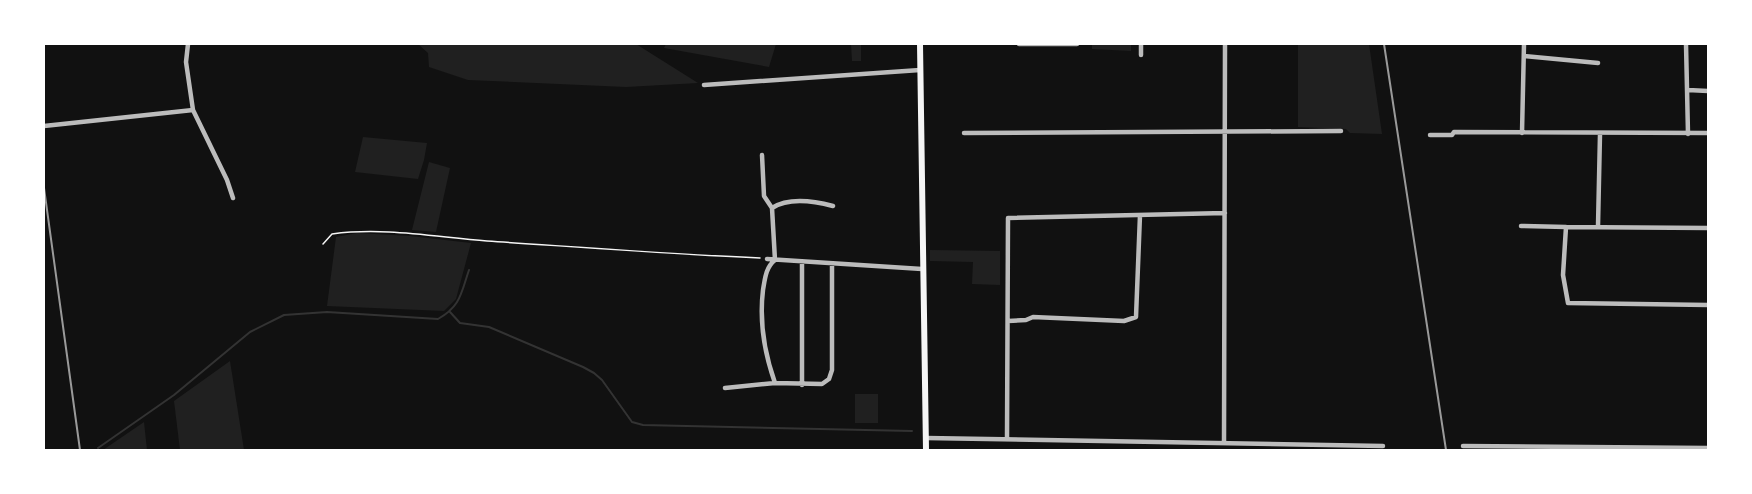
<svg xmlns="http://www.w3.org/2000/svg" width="1752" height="494" font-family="Manrope,sans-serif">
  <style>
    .green { fill: #202020 }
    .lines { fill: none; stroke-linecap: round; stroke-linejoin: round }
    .stream { stroke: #333; stroke-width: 2 }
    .path { stroke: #f5f5f5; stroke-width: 1.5 }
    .minor { stroke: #bcbcbc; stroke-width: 4.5 }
    .secondary { stroke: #f5f5f5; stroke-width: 6 }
    .rail { stroke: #9a9a9a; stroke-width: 2 }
  </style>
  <rect width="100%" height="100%" fill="#111"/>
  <!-- green -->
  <path class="green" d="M 418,44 L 636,44 L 698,83 L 626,87 L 468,80 L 429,67 L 428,53 Z
    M 666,44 L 776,44 L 769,67 L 664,48 Z
    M 851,44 L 861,44 L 861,61 L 852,61 Z
    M 1092,44 L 1131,44 L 1131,51 L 1092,49 Z
    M 1288,44 L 1369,44 L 1382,134 L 1350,133 L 1346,129 L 1298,127 L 1298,45 Z
    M 363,137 L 427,143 L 424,160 L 418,179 L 355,172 Z
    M 429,162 L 450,168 L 436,232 L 412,230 Z
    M 357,233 L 410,236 L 471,243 L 456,299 L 444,311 L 327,306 L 336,237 Z
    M 930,250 L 1000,251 L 1000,285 L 972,284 L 973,262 L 930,261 Z
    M 230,361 L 244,450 L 180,450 L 174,401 Z
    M 855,394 L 878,394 L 878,423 L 855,423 Z
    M 144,422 L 147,450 L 103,450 Z"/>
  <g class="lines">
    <!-- stream -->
    <path class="stream" d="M 450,312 L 460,323 L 489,327 L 583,367 L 594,373 L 602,380 L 632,422 L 643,425 L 912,431
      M 98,448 L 174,395 L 250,332 L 284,315 L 327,312 L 438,319 C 461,306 461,293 469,270"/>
    <!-- path -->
    <path class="path" d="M 323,244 L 332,234 C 384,227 435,237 487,241 C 578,247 669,254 760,258"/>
    <!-- minor -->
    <path class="minor" d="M 188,44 L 186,62 L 193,110 L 227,180 L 233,198
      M 1019,44 L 1077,44
      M 1686,44 L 1688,134
      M 1141,55 L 1141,44
      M 1524,56 L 1598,63
      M 704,85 L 920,70
      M 1688,90 L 1708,91
      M 44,126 L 193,110
      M 964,133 L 1341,131
      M 1522,133 L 1524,44
      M 1430,135 L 1452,135 L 1454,132 L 1708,133
      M 762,155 L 764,196 L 772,208
      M 1521,226 L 1566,227
      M 1598,226 L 1600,134
      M 1708,228 L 1566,227 L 1563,275 L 1568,303 L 1708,305
      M 767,259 L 922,269
      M 802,262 L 802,385
      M 1008,321 L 1026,320 L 1033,317 L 1124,321 L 1136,317 L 1140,215
      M 775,383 C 764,352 759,323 763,290 C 765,278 766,267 775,260 L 772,208 C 789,197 814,201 833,206
      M 725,388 L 775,383 L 822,384 L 829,379 L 832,370 L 832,264
      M 926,438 L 1383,446
      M 1007,439 L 1008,218 L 1225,213
      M 1224,442 L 1225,44
      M 1463,446 L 1708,448"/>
    <!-- secondary -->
    <path class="secondary" d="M 920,44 L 926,450"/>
    <!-- rail -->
    <path class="rail" d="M 1384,44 L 1446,450
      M 44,188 L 80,450"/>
  </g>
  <!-- border -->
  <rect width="1752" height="494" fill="none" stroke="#ffffff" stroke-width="90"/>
</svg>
